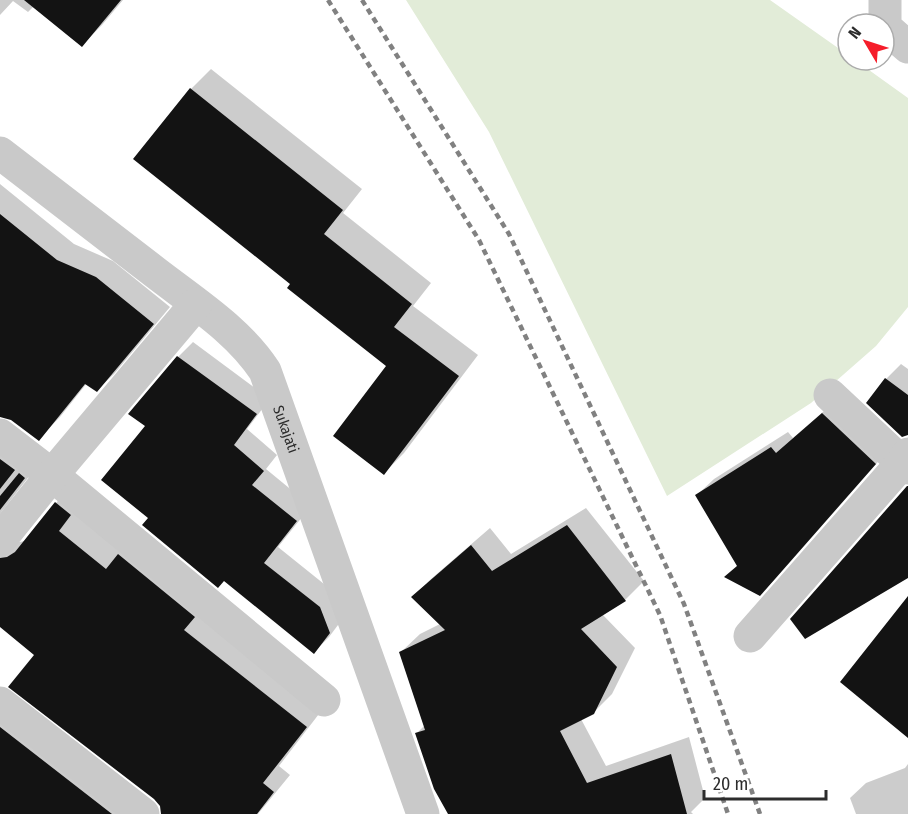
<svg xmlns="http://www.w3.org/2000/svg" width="908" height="814" font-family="'Fira Sans Condensed',sans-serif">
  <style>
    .green { fill: #e2ecd8 }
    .shadow { fill: #0003 }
    .building { fill: #131313 }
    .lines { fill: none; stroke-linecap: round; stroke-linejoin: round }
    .minor { stroke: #c9c9c9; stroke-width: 33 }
    .rail { stroke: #818181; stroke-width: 4.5; stroke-dasharray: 6 4.5; stroke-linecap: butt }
    .labels { text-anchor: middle; stroke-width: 6; stroke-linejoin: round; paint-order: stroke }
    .street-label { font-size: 15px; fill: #2c2c2c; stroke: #fff }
  </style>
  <rect width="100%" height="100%" fill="#fff"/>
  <!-- green -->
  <path class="green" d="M 406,0 L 770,0 L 848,55 L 848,60 L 855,60 L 908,98 L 908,307 L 876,346 L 811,403 L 667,496 L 489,132 Z"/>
  <!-- shadow -->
  <path class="shadow" d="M 0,0 L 123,0 L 102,25 L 82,45 L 34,6 L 28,12 L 13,1 L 0,15 Z
    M 211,69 L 362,189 L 343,213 L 431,283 L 413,306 L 478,355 L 404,453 L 384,473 L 388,365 L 292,284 L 191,89 Z
    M 0,184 L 74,244 L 113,261 L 170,307 L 114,374 L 97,390 L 87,383 L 60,417 L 43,434 L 0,399 Z
    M 193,342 L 270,399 L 247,429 L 277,455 L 266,469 L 311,506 L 278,547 L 334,592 L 344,617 L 329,637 L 314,652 L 150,518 L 148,425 L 130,413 L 178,357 Z
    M 901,364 L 908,369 L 908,434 L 886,379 Z
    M 839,398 L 891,447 L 776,578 L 760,594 L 726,577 L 738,565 L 697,495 L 714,479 L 788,432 L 793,438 Z
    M 0,452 L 41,461 L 0,514 Z
    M 72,486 L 322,710 L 279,766 L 290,775 L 258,814 L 163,814 L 162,807 L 36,655 L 0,625 L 0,532 L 14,543 L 25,541 L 56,503 Z
    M 586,508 L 644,581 L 625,600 L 602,614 L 635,648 L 612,694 L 593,713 L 581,719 L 606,766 L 689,737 L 705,798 L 691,812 L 693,814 L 450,814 L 416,734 L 425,725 L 401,652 L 420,634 L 440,624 L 413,597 L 431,579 L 490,528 L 511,554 Z
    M 0,695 L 151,814 L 0,814 Z
    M 908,764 L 908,814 L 856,814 L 850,798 L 866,783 L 905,768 Z"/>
  <!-- building -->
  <path class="building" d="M 24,0 L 121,0 L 82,47 Z
    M 190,88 L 343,210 L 324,234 L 412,304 L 394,327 L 459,376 L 384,475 L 333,436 L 386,366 L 287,288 L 290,284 L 133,159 Z
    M 0,214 L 57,260 L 96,277 L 154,324 L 97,392 L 85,384 L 39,441 L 11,420 L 0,417 Z
    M 177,356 L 257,414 L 234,445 L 264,471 L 252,485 L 297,521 L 264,563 L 320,607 L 330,633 L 314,654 L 224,581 L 218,588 L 142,525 L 148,518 L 101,480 L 145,426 L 128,414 Z
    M 885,378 L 908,395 L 908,435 L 902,437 L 866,403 Z
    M 822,413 L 876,464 L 760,596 L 724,577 L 737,566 L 695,495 L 771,447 L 776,453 Z
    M 0,459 L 15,470 L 0,489 Z
    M 19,473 L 25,478 L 0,510 L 0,496 Z
    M 907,486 L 908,486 L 908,578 L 805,639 L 790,619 Z
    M 55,502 L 71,515 L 59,531 L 106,569 L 118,554 L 195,617 L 184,630 L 307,727 L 263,783 L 274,792 L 257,814 L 161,814 L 160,806 L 154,799 L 8,687 L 34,655 L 0,627 L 0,558 L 7,557 L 15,552 Z
    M 567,525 L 626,601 L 581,629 L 617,667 L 594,714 L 560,731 L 587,783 L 671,754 L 687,814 L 448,814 L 434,789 L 415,733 L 425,730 L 399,652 L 445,630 L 411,597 L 471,545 L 492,571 Z
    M 908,596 L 908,738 L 840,682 Z
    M 0,727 L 112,814 L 0,814 Z"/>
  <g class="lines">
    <!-- minor -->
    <g class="minor">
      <path d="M 885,0 L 885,27 L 908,47"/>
      <path id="s1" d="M 0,153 C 52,193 104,233 156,273 C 195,303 238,330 265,371 L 423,814"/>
      <path d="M 830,395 L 908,468"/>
      <path d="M 0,435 L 52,475 L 324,700"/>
      <path d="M 0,540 L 52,475 L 196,304"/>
      <path d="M 750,636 L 903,462 L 908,454"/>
      <path d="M 0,703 L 143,814"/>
    </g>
    <!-- rail -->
    <path class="rail" d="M 328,0 L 479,240 L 660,615 L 728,814
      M 362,0 L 509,234 L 684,604 L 760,814"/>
  </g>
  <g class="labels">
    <!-- street labels -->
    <g class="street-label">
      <text dy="5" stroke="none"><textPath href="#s1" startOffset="406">Sukajati</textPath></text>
    </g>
  </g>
  <!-- north arrow -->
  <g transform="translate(866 42) rotate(309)"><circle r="28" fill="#ffffff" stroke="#ababab" stroke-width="1.5"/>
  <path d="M0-4.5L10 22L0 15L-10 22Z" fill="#f51d2a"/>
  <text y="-9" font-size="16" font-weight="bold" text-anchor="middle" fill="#2c2c2c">N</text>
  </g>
  <!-- scale -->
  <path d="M704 790v9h122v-9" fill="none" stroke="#2c2c2c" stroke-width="3"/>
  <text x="713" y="790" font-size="18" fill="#2c2c2c" stroke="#ffffff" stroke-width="4.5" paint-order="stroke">20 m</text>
</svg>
